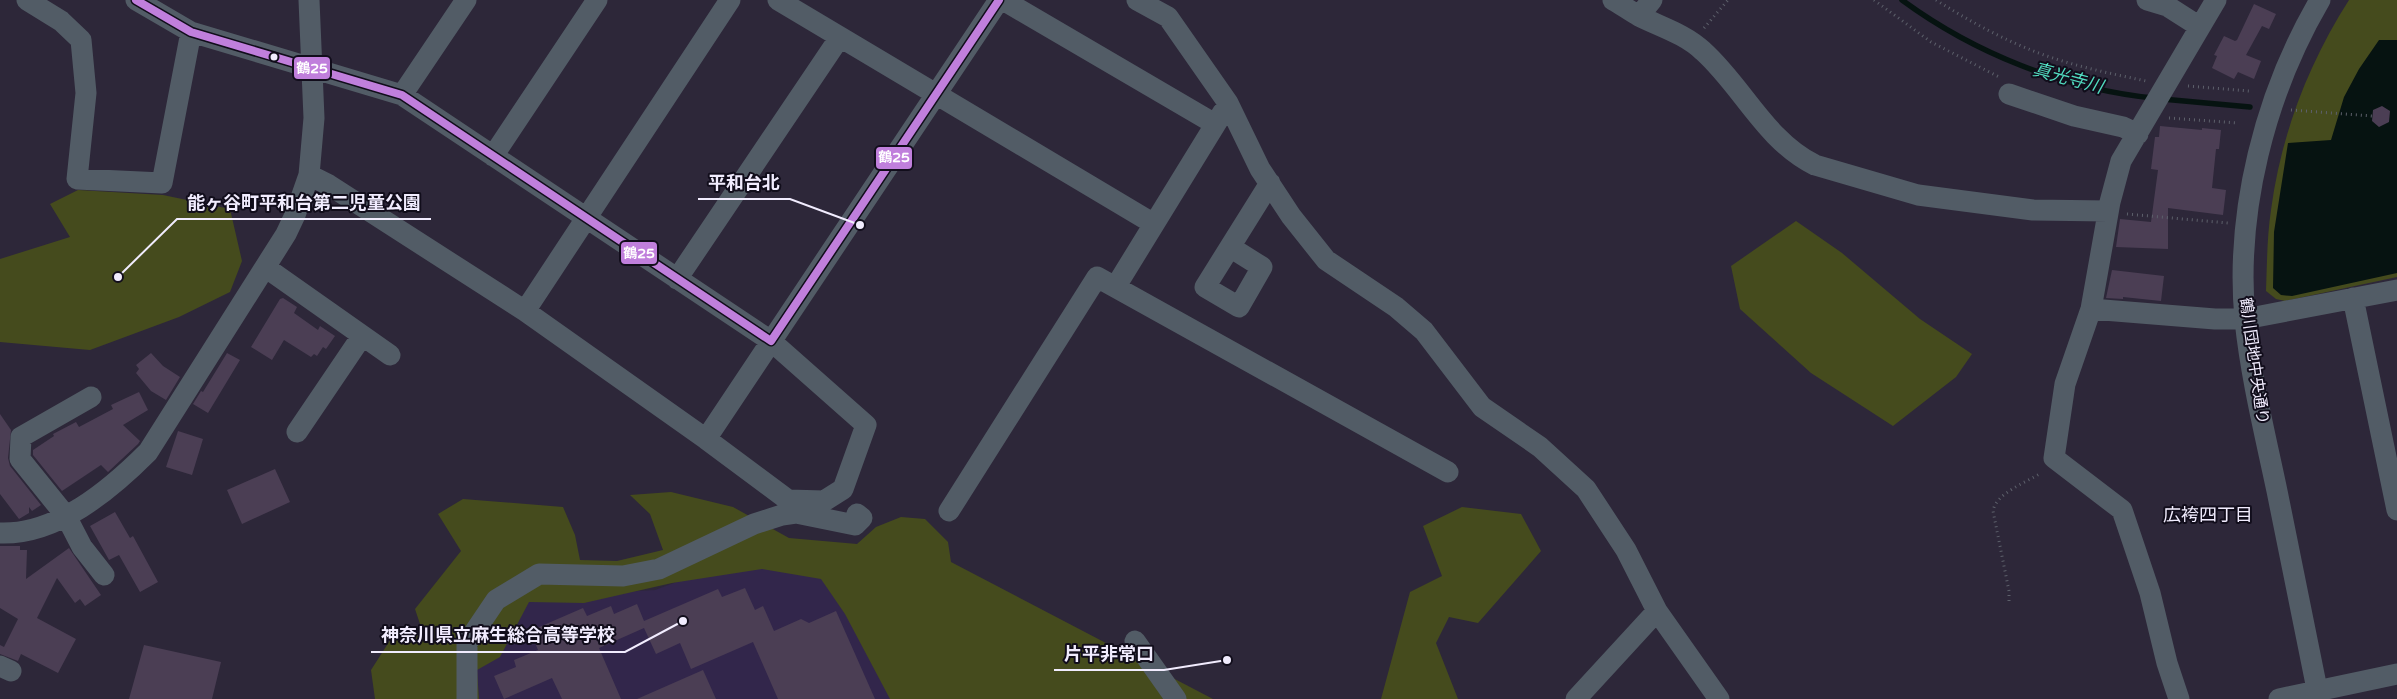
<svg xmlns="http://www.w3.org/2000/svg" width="2397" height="699" font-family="'Varela Round','Noto Sans JP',sans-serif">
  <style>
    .built { fill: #32264b }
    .green { fill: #454b1d }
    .water { fill: #061311 }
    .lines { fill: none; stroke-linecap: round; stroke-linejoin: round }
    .stream { stroke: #061311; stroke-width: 5.5 }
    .building { fill: #4b3e54 }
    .path { stroke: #5d606b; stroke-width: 3; stroke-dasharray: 1 4; stroke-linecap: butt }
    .minor { stroke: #525c66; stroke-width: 21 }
    .bus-1-casing { stroke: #110d1b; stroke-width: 11 }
    .bus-1 { stroke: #c07fdc; stroke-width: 8 }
    .bus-dot { fill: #f1ecfe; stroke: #110d1b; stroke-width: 2 }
    .labels { text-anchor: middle; stroke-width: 4; stroke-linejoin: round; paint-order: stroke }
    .street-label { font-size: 16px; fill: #f1ecfe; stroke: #110d1b }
    .water-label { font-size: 18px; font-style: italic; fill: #51dbbf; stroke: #110d1b }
    .neighbourhood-label { font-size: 18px; fill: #f1ecfe; stroke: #110d1b }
    .leader { fill: none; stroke: #f1ecfe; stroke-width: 2 }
    .callout-dot { fill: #f1ecfe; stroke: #110d1b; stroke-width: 2 }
    .callout-label { font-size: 18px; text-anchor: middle; font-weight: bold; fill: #f1ecfe; stroke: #110d1b; stroke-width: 4; stroke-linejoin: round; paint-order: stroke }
    .line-badge { stroke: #110d1b; stroke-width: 2 }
    .badge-label { font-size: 14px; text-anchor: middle; font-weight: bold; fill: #fff }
  </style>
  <rect width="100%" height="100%" fill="#2d2739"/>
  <!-- built -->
  <path class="built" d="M 794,539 L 907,699 L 471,699 L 477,657 L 515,598 L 655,590 Z"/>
  <!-- green -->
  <path class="green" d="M 2349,0 L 2397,0 L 2397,277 L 2285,301 L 2276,299 L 2266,291 C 2267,264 2267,237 2271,210 C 2281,135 2308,64 2349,0 Z
    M 78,190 L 163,195 L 230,209 L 242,261 L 230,292 L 179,317 L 90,350 L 0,342 L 0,259 L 70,237 L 50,204 Z
    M 1796,221 L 1842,253 L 1920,319 L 1972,354 L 1956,377 L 1893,426 L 1811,373 L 1740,309 L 1731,266 Z
    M 671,492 L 733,507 L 789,538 L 857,544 L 876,527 L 901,517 L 925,519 L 948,542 L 951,562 L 1213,699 L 890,699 L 845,614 L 821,579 L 762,569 L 672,583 L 584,603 L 529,602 L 500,657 L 477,670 L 479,699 L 375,699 L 371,670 L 396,631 L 424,636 L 415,609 L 461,551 L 438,514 L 463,499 L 563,507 L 575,535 L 580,560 L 617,561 L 663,550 L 650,514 L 630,495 Z
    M 1462,507 L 1521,514 L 1541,551 L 1478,623 L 1449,617 L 1436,643 L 1458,699 L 1381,699 L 1410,592 L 1442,576 L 1423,526 Z"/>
  <!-- water -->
  <path class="water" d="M 2379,40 L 2397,40 L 2397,273 L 2292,296 L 2281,295 L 2273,288 L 2274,232 L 2288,143 L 2331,140 L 2344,97 L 2359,69 Z"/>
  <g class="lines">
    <!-- stream -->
    <path class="stream" d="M 1902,0 C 1974,53 2064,89 2153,98
      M 2162,99 L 2250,107"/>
  </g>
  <!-- building -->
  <path class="building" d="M 2254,4 L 2276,14 L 2269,29 L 2262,26 L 2246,55 L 2261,61 L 2254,79 L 2238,72 L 2234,79 L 2212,68 L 2217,56 L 2214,55 L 2224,36 L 2235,41 L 2237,40 Z
    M 2382,106 L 2390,111 L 2389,122 L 2379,127 L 2372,121 L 2373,110 Z
    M 2160,126 L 2202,130 L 2202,128 L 2221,130 L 2219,149 L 2216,149 L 2212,188 L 2226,190 L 2223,215 L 2168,208 L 2168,249 L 2116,247 L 2120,219 L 2151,222 L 2158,170 L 2151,169 L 2155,137 L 2159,137 Z
    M 2112,270 L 2164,276 L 2161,301 L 2123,297 L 2123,299 L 2106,298 Z
    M 283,298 L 297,307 L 294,313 L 318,330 L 320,326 L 335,336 L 326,349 L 323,347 L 317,356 L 314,354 L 311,357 L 284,340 L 272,360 L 251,347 L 280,299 Z
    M 151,353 L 163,366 L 180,377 L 166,400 L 151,391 L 136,373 L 139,369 L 136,365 Z
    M 227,353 L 240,360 L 208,413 L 193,404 L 201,391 L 203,392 Z
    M 139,392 L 148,410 L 123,425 L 140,441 L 138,444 L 108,472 L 101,465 L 62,491 L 33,455 L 33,450 L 54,436 L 53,434 L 76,422 L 79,427 L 113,409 L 111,405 Z
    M 0,414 L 11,430 L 8,458 L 10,466 L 41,505 L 32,511 L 29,507 L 29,513 L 19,519 L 0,494 Z
    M 178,431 L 203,439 L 192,475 L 166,467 Z
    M 275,469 L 290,502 L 242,524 L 227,490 Z
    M 115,512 L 130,538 L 133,536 L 158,582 L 140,592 L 119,555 L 109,560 L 90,526 Z
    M 0,546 L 20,546 L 20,550 L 27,550 L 26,579 L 69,548 L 101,595 L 85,606 L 80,599 L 75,603 L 57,578 L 37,618 L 76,639 L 58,673 L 21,654 L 18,661 L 0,654 L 0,645 L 4,647 L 18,619 L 0,608 Z
    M 745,588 L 755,610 L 763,606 L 774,631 L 801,619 L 809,623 L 836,611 L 875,699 L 778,699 L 753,642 L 691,669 L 680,643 L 656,654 L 644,628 L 599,648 L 621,699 L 562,699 L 552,678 L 504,699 L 494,676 L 516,667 L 514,660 L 538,650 L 530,631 L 583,608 L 587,616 L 611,606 L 614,614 L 637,604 L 644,621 L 718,589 L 722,597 Z
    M 144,645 L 221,662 L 212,699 L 129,699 Z
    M 703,670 L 716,699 L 637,699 Z"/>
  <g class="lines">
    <!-- path -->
    <path class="path" d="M 1874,0 L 1931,42 L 2001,78
      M 1936,0 C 1966,19 1998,37 2031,50 C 2068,65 2108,73 2146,81
      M 1704,28 L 1728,0
      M 2188,86 L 2249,91
      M 2291,110 L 2372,116
      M 2169,118 L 2238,123
      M 2127,214 L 2228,223
      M 2009,601 L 2009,591 L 1993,511 C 1996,493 2027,482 2041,473"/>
    <!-- minor -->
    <path class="minor" d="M 27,0 L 61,21 L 81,40 L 86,93 L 77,179 L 162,183 L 191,32
      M 136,0 L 191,32 L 402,95 L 771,341 L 866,425 L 843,489 L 824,501 L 788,500 L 706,439 L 525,311 L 329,185 L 309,175
      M 778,0 L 1154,224
      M 1003,0 L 1215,124
      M 1137,0 L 1168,17 L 1228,103 L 1260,169 L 1291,216 L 1326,260 L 1396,307 L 1424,331 L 1482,407 L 1540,447 L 1586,489 L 1626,550 L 1657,611 L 1719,699
      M 1613,0 C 1622,5 1630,11 1639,16 C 1661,27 1685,34 1703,51 C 1743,87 1765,140 1815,165 L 1918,195 L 2033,210 L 2108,211
      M 2147,0 L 2167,6 L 2200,27
      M 1639,16 L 1652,0
      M 2009,94 L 2074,116 L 2123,127 L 2138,134
      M 402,95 L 466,0
      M 493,156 L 597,0
      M 1230,247 L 1262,267 L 1239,307 L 1205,287 L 1270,183
      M 265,267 L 390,355
      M 677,279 L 840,37
      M 1116,286 L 1223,112
      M 2353,298 L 2397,510
      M 2091,309 L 2215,319 L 2245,319 L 2397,290
      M 525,311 L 730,0
      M 91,397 L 21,437 L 20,459 L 66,516 L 82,547 L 104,575
      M 297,432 L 362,336
      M 706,439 L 999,0
      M 949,511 L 1097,277 L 1448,472
      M 0,533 C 57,535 110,490 148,452 L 286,234 L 295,215 L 309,175 L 314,118 L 309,0
      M 1135,641 L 1176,699
      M 0,666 L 11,671
      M 467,699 L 467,643 L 496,600 L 539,574 L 623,576 L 659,569 L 754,524 L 782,515 L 796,513 L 855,525 L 862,518 L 857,514
      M 1576,699 L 1657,611
      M 2179,699 L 2167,663 L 2150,593 L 2122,510 L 2054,458 L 2065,384 L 2091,309 L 2110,202 L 2121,161 L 2216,0
      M 2279,699 L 2397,674
      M 2319,699 C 2305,630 2291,560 2277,491 C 2265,434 2251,378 2245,320 C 2235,211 2265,94 2320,0"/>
    <defs>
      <path id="bus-1" d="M 136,0 L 191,32 L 402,95 L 771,341 L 999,0"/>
    </defs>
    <!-- bus-1 casing -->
    <use href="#bus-1" class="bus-1-casing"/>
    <!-- bus-1 -->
    <use href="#bus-1" class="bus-1"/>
  </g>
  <!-- markers -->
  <circle class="bus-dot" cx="274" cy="57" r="4.5"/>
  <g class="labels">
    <!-- street labels -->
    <g class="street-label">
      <text transform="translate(2255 361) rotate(82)" y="6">鶴川団地中央通り</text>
    </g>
    <!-- water labels -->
    <g class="water-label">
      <text transform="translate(2068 78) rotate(15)" y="6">真光寺川</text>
    </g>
    <!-- neighbourhood labels -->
    <g class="neighbourhood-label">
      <text x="2208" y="521">広袴四丁目</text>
    </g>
  </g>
  <!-- callouts -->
  <path class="leader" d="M860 225L790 199H698M118 277L177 219H431M683 621L625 652H371M1227 660L1164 670H1054"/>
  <g class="callout-dot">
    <circle cx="860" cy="225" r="5"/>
    <circle cx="118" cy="277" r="5"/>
    <circle cx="683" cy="621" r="5"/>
    <circle cx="1227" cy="660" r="5"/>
  </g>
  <g class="callout-label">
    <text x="744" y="189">平和台北</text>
    <text x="304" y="209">能ヶ谷町平和台第二児童公園</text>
    <text x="498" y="641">神奈川県立麻生総合高等学校</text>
    <text x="1109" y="660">片平非常口</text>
  </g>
  <g class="line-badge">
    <rect x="293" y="56" width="38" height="24" rx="5" fill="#c07fdc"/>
    <rect x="875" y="146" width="38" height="24" rx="5" fill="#c07fdc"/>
    <rect x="620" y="241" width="38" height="24" rx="5" fill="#c07fdc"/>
  </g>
  <g class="badge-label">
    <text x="312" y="73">鶴25</text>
    <text x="894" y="162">鶴25</text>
    <text x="639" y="258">鶴25</text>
  </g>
</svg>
